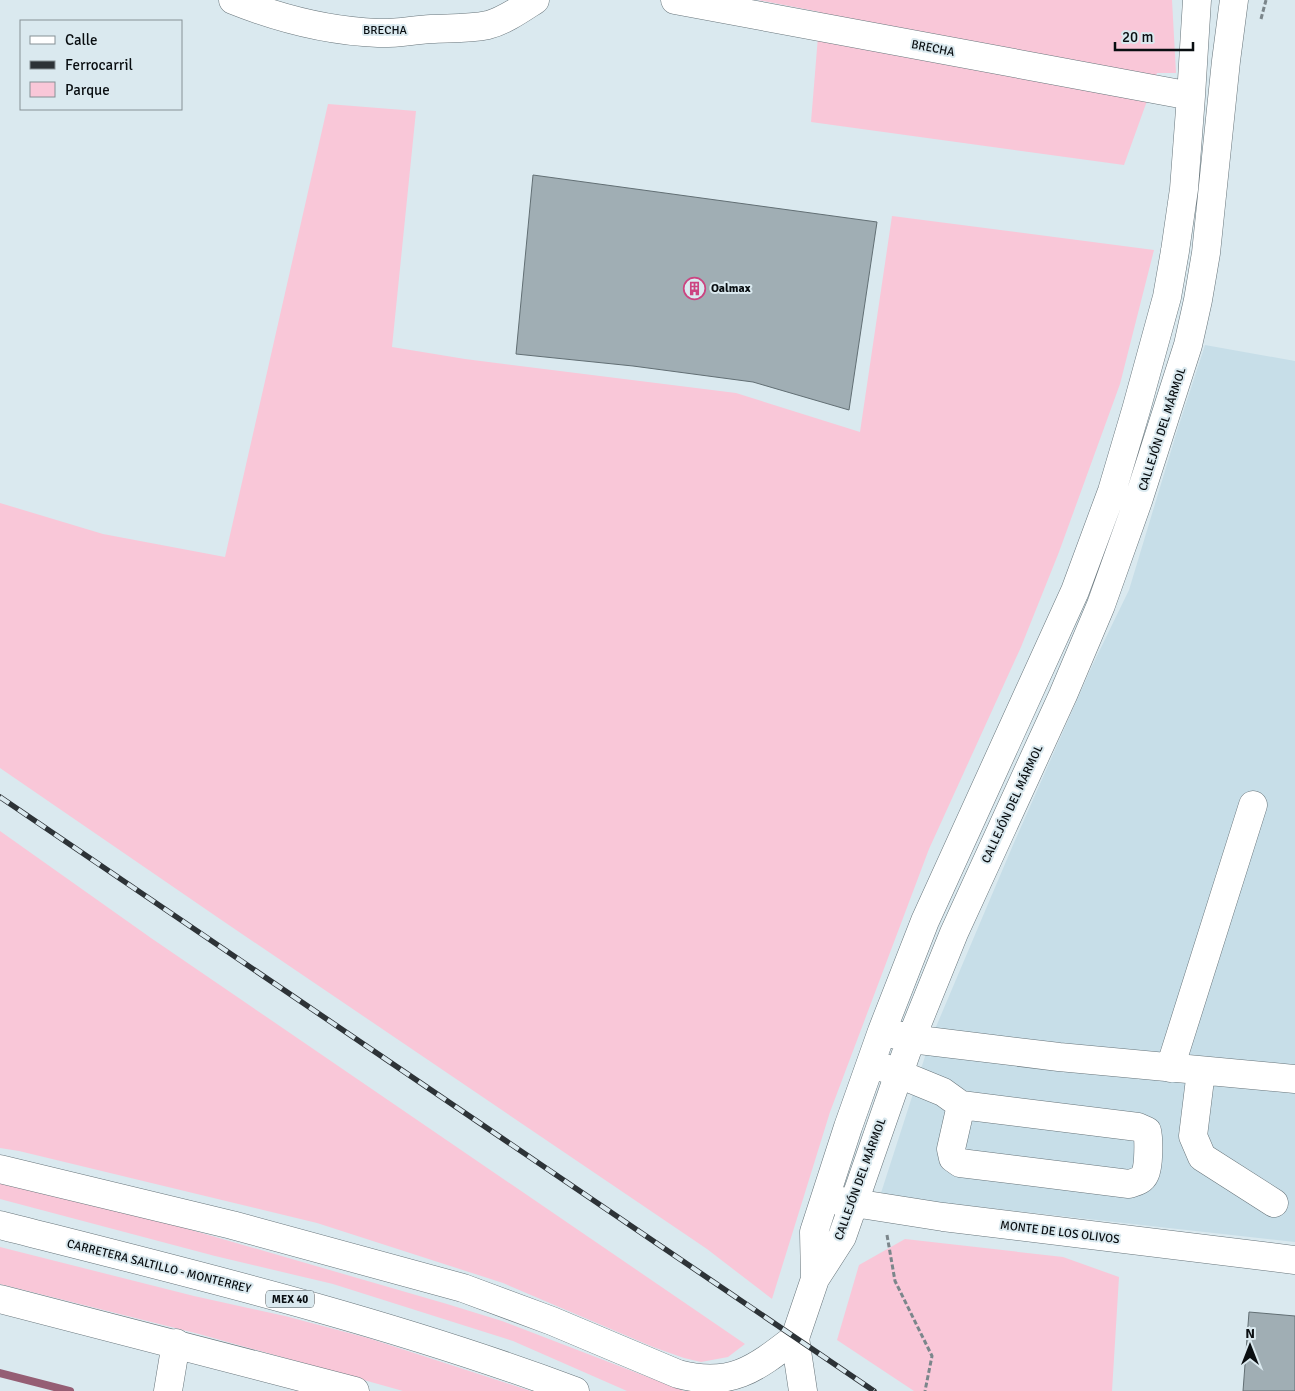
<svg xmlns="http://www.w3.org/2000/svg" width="1295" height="1391" font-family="Signika,sans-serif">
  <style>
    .built { fill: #c7dee8 }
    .green { fill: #f9c7d8 }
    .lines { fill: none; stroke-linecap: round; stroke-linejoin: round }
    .stream { stroke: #955e74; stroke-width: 8 }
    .building { fill: #a0aeb4; stroke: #626f74 }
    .minor-casing { stroke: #68757b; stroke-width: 29 }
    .major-casing { stroke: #68757b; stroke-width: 29 }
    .path { stroke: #7b868b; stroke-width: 3; stroke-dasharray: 5 2.5; stroke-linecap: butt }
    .minor { stroke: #fff; stroke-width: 28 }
    .major { stroke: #fff; stroke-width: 28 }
    .rail-casing { stroke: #2d3337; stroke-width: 5.5 }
    .rail { stroke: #dae9ef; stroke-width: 4; stroke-dasharray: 11; stroke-linecap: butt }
    .labels { text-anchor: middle; stroke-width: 4; stroke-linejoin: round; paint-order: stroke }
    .shield { fill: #dae9ef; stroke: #485054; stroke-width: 1 }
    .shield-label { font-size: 11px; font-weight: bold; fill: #090e11 }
    .street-label { font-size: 12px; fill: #090e11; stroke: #dae9ef }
    .poi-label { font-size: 12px; font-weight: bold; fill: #090e11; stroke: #dae9ef; text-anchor: start }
  </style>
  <rect width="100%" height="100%" fill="#dae9ef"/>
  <!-- built -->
  <path class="built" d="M 1205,345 L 1295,361 L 1295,1242 L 880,1196 L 930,1041 L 1013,845 L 1092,666 L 1129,590 L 1177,431 Z"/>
  <!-- green -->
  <path class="green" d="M 758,0 L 1172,0 L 1176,73 L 1157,73 L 1124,165 L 811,122 L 820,12 Z
    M 328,104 L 416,111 L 392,347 L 465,359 L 736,393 L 860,432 L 892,216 L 1154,250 L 1120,384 L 1059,552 L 1021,647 L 929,849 L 830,1112 L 772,1299 L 707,1249 L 220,919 L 0,768 L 0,503 L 103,534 L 225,557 Z
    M 0,831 L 151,938 L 745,1344 L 728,1357 L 701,1362 L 684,1358 L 653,1347 L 503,1283 L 317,1223 L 19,1151 L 0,1148 Z
    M 0,1182 L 95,1202 L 447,1304 L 502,1321 L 684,1391 L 627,1391 L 513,1341 L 333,1284 L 215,1256 L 0,1199 Z
    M 905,1239 L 1063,1257 L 1119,1277 L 1112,1391 L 914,1391 L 837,1340 L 859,1265 Z
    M 0,1247 L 194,1296 L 285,1316 L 368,1338 L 531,1391 L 403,1391 L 199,1334 L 0,1284 Z"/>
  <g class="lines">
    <!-- stream -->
    <path class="stream" d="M 0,1373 L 70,1391"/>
  </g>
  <!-- building -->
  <path class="building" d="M 533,175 L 877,222 L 849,410 L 753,382 L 633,366 L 516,354 Z
    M 1249,1312 L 1295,1316 L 1295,1391 L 1243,1391 Z"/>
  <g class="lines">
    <defs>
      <path id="minor" d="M 233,0 C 278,18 329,31 378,33 C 395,34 413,30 431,29 C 450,28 469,29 488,25 C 504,21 521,9 535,0
        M 675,0 L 1191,96
        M 893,1034 L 911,1039 L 1059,1057 L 1295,1079
        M 882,1067 L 943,1092 L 961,1105 L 1138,1127 L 1147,1131 C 1149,1139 1149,1166 1145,1174 C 1142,1181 1135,1182 1129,1184 L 960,1163 L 953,1158 L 951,1149 L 961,1105
        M 1170,1068 L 1253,805
        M 1201,1071 L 1193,1136 L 1202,1157 L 1274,1203
        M 835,1200 L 943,1217 L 1295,1260
        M 815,1279 L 814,1232 L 848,1127 L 882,1031 L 925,921 L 1075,591 L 1112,491 L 1136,410 L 1167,297 L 1175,251 L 1184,189 L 1191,96 L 1197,0
        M 795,1338 L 815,1279 L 842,1237 L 911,1039 L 954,933 L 1063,695 L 1101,605 L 1138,501 L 1188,345 L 1198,300 L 1206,253 L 1226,61 L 1234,0
        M 168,1391 L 176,1343"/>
      <path id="major" d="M 0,1169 L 232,1225 L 463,1288 L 552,1321 L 678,1374 C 731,1388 755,1369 795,1338 L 803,1391
        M 0,1225 C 193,1274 388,1321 575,1391
        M 0,1299 L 355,1391"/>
    </defs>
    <!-- minor casing -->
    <use href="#minor" class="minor-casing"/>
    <!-- major casing -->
    <use href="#major" class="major-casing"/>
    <!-- path -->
    <path class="path" d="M 1261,19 L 1266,0
      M 887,1235 L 895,1281 L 932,1356 L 925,1391"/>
    <!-- minor -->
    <use href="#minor" class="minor"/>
    <!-- major -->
    <use href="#major" class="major"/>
    <defs>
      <path id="rail" d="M 0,797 L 874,1391"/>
    </defs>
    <!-- rail casing -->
    <use href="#rail" class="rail-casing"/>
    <!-- rail -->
    <use href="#rail" class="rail"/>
  </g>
  <!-- icons -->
  <defs>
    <symbol id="building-ring" viewBox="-11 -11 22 22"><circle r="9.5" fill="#dae9ef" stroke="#cc4481" stroke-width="1.5"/><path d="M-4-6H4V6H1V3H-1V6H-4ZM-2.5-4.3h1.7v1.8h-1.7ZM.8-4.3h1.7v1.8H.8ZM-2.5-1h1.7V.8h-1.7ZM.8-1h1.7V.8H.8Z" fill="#cc4481"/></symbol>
  </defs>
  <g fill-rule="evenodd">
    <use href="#building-ring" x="682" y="276" width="25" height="25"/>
  </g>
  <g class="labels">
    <!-- shield labels -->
    <rect class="shield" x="266" y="1290.5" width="48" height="17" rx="4"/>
    <g class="shield-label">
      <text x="290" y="1303">MEX 40</text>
    </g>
    <!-- street labels -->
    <g class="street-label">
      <text x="385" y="34">BRECHA</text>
      <text transform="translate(933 48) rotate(11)" y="4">BRECHA</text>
      <text transform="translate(1162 429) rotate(-72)" y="4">CALLEJÓN DEL MÁRMOL</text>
      <text transform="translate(1012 804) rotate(-65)" y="4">CALLEJÓN DEL MÁRMOL</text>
      <text transform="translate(860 1179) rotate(-70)" y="4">CALLEJÓN DEL MÁRMOL</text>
      <text transform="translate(1060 1232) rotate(7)" y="4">MONTE DE LOS OLIVOS</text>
      <text transform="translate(159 1266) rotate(14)" y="4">CARRETERA SALTILLO - MONTERREY</text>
    </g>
    <!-- poi labels -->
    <g class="poi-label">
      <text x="711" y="292">Oalmax</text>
    </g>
  </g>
  <!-- legend -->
  <rect x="20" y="20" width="162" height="90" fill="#dae9ef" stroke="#869196"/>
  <rect x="30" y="36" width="25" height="8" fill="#ffffff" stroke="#869196"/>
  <text x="65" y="45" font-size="15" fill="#090e11">Calle</text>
  <rect x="30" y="61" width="25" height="8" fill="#2d3337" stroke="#869196"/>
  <text x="65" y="70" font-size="15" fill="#090e11">Ferrocarril</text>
  <rect x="30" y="82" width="25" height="15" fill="#f9c7d8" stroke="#869196"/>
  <text x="65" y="95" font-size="15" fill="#090e11">Parque</text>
  <!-- north arrow -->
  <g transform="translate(1250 1346)" stroke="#dae9ef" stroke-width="4" paint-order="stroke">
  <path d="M0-4L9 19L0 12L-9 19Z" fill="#090e11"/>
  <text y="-8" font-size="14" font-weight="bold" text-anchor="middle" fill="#090e11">N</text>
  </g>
  <!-- scale -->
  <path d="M1115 42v8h78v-8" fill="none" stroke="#090e11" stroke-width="2.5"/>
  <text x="1122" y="42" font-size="15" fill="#090e11" stroke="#dae9ef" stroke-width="4" paint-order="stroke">20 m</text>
</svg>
